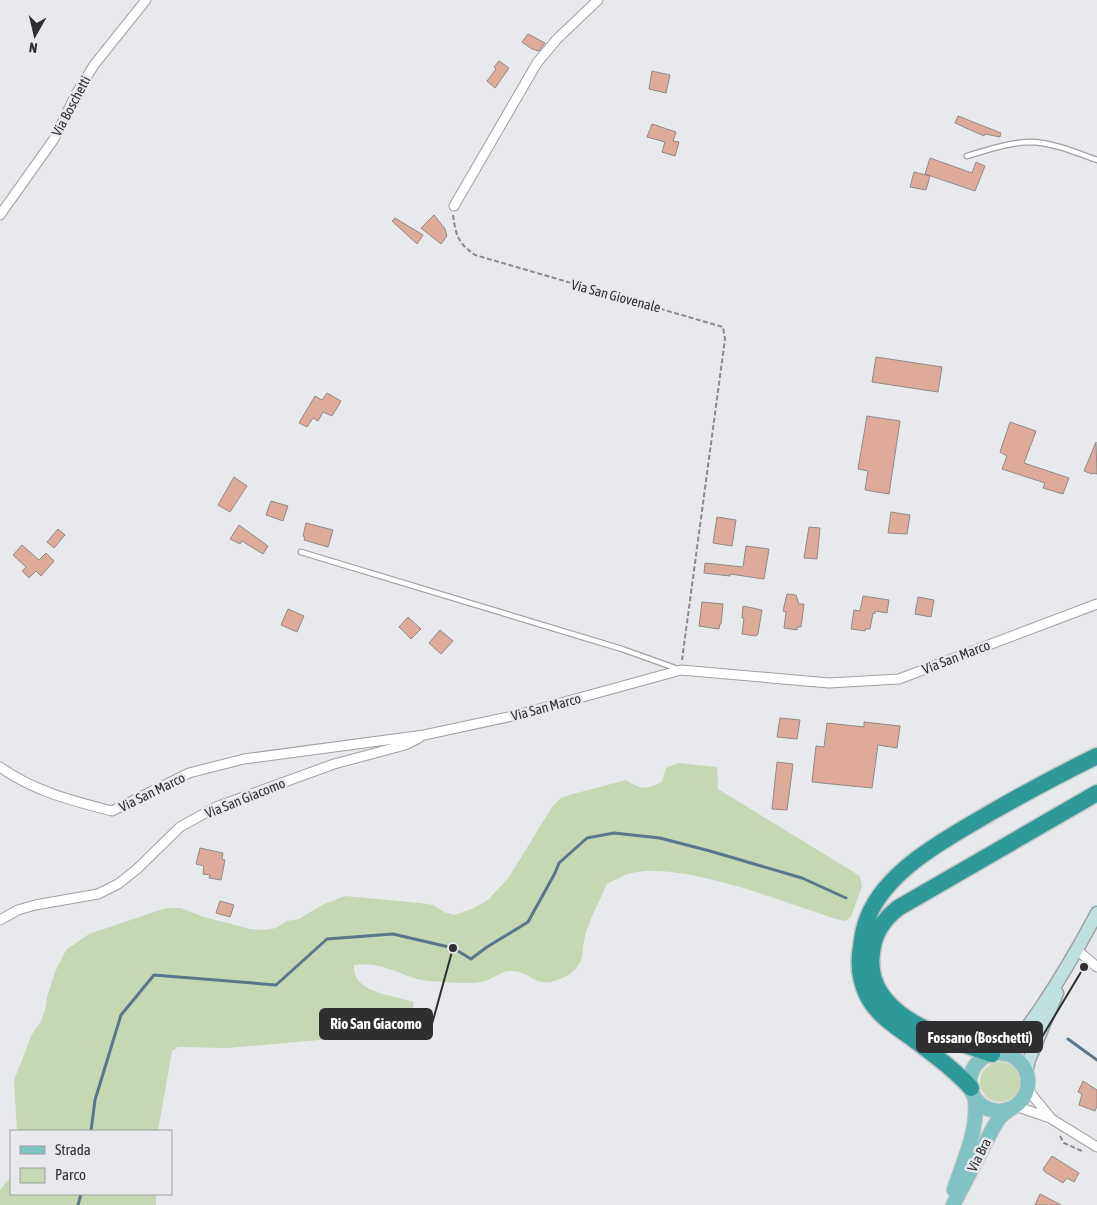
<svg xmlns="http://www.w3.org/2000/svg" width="1097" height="1205" font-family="'Asap Condensed',sans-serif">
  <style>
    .green { fill: #c5d7b3 }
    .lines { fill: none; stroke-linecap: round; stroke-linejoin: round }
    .stream { stroke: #5a768d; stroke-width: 3 }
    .building { fill: #deaa99; stroke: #8e8a88 }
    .lane-casing { stroke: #9ea0a3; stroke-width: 7 }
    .street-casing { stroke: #9ea0a3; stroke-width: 11 }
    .secondary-casing { stroke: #9ea0a3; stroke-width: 15 }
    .primary-casing { stroke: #c5c5c5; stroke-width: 16 }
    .highway-casing { stroke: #c5c5c5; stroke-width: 19 }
    .path { stroke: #8a8a8d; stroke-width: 2; stroke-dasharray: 5 2.5; stroke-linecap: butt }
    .lane { stroke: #fff; stroke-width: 4.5 }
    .street { stroke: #fff; stroke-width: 9 }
    .secondary { stroke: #c0e0e0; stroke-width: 12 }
    .primary { stroke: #81c2c2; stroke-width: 14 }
    .highway { stroke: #2d9999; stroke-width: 16 }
    .labels { text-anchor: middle; stroke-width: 5; stroke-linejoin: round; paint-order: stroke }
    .street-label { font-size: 14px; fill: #2f2f31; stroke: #e8e9ed }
    .leader { fill: none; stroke: #2f2f31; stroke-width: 2 }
    .callout-dot { fill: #2f2f31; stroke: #e8e9ed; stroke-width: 2 }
    .callout { fill: #2f2f31; stroke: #2f2f31; stroke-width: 2 }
    .callout-label { font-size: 15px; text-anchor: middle; font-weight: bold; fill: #fff }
  </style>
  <rect width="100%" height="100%" fill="#e8e9ed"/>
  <!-- green -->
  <path class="green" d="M 679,763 L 717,767 L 718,789 L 860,876 L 862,886 L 851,917 L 845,921 L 836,919 C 782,902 686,862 632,873 C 623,875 615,880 607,884 C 599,902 588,921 584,941 C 582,950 584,957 578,966 C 573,973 567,976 560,979 C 533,990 532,970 510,971 C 501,971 493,979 485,981 C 476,984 454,983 443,982 C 435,981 425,981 417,979 C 394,972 380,961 354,965 C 354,968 354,973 356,977 C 364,993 398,997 414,1002 L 411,1015 L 383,1023 L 374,1032 L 353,1037 L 227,1048 L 178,1047 L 172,1051 L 158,1131 L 17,1131 L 14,1080 L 32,1034 L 40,1023 L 45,1010 L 47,997 L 55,972 L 66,950 L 89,934 L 166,908 L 180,908 L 204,917 L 250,929 L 264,930 L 276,928 L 287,921 L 299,919 L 322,905 L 345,896 L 420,903 L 433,905 L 444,912 L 454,915 L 472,909 L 488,900 L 509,877 L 552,807 L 561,798 L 573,794 L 626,780 C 641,790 646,790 662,782 L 666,768 Z
    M980 1082a20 20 0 1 1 40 0a20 20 0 1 1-40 0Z
    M 11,1177 L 11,1194 L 156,1194 L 156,1205 L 0,1205 L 0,1190 Z"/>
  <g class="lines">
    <!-- stream -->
    <path class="stream" d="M 1068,1039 L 1097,1060
      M 91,1131 L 95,1100 L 121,1015 L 154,975 L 276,985 L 327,939 L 393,934 L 453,948 L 471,959 L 487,947 L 528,922 L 555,873 L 559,863 L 587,838 L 614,833 L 660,838 L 710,851 L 802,878 L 846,898
      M 78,1205 L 81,1194"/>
  </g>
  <!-- building -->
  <path class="building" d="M 528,34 L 545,43 L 539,51 L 532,49 L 522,42 Z
    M 499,61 L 509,68 L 495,88 L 487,81 L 496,69 L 494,67 Z
    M 652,71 L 670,75 L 666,93 L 649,89 Z
    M 958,116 L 1001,133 L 1000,137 L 985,134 L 984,136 L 955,123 Z
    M 652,124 L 676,132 L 673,141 L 679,142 L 675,156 L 662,152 L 665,142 L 647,137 Z
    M 930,158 L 972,173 L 976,162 L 985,166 L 975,191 L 925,174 Z
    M 914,172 L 930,176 L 926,190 L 910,187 Z
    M 434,215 L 445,229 L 447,236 L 441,244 L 421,228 Z
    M 395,218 L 423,235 L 417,244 L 392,221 Z
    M 876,357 L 942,367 L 938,392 L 872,382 Z
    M 327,393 L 341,401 L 332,416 L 323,412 L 318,421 L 313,418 L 307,427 L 299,423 L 315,396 L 322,400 Z
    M 867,416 L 900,421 L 889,494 L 865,490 L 868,471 L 858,469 Z
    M 1010,422 L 1036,431 L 1024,463 L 1069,478 L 1063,494 L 1043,488 L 1045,483 L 1002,469 L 1007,456 L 1000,452 Z
    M 1096,442 L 1097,474 L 1093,473 L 1092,474 L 1084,471 Z
    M 234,477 L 247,486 L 230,512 L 218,505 Z
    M 271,501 L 288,506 L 283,521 L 266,515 Z
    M 891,512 L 910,515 L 907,534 L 888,533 Z
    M 717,517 L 736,520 L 732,546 L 713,543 Z
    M 306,523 L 333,530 L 328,547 L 304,540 L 305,537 L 303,536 Z
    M 239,525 L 268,546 L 263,554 L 242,541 L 240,544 L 230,539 Z
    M 809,527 L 820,528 L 817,559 L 804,558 Z
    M 58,529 L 65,535 L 54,548 L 47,542 Z
    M 22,545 L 39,560 L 46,553 L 54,561 L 41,576 L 36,571 L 29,578 L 22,571 L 26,567 L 13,555 Z
    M 746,546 L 769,549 L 764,579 L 730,574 L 730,576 L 704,573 L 705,563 L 743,567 Z
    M 787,594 L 796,595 L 799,604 L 804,604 L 801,627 L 797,627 L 797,630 L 784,628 L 786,612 L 783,611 Z
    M 863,596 L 889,600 L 887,613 L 875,611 L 875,614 L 873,613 L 870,629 L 865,629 L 865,631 L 851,629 L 854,610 L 860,611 Z
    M 918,597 L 934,600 L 931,617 L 915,614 Z
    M 702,602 L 723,604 L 721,624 L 720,624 L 719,629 L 699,626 Z
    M 743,606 L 762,610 L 758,634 L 756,636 L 742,634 L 744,618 L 742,618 Z
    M 288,609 L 304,616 L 297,632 L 281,625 Z
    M 408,617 L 421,629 L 411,639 L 399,627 Z
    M 440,630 L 453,641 L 441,654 L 429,643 Z
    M 780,718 L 800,720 L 797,739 L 777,737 Z
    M 864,722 L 900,726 L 897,748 L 878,745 L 872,788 L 812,782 L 816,746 L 824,747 L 827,723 L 864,727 Z
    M 777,762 L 793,764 L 787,810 L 772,809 Z
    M 200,848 L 223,853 L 222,859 L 225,860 L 221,880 L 209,878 L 210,875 L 203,874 L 204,866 L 196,864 Z
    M 220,901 L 234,905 L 230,917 L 216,913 Z
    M 1083,1081 L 1097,1090 L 1097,1106 L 1095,1111 L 1079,1105 L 1082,1094 L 1078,1092 Z
    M 1052,1156 L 1079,1173 L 1074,1182 L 1067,1178 L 1063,1183 L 1045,1172 L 1043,1169 Z
    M 1040,1194 L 1061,1205 L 1035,1205 Z"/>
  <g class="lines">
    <defs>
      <path id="lane" d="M 967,156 C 988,150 1010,142 1032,142 C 1054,143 1077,153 1097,160
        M 301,552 L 622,649 L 678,669"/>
      <path id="street" d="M 454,206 L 537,63 L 557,39 L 598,0
        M 0,215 L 54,139 L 76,94 L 94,65 L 146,0
        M 0,767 C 33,791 73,801 112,811 L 189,773 L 244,759 L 424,735 L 517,715 L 681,670 L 829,683 L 899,679 L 1097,604
        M 0,920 L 18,910 L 35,905 L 98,894 L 118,884 L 137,869 L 180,827 L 216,807 L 334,764 L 405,745 L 419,738
        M 1077,950 L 1097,967
        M 1027,1087 L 1032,1095 L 1050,1117
        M 1015,1106 L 1050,1118 L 1097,1147"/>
      <path id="secondary" d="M 1003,1054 C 1019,1041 1030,1023 1042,1006 C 1062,976 1080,945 1097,913
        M 1026,1072 L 1029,1060 L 1057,993"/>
      <path id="primary" d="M970 1082a29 29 0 1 1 58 0a29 29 0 1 1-58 0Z
        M 954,1190 C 963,1162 979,1129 975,1099
        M 953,1205 L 993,1128 L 1000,1117 L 1010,1109"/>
      <path id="highway" d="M 992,1054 C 945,1038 863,1016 872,953 C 874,933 883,920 898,908 L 1097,793
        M 971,1088 C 954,1069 933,1054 913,1039 C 896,1027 876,1014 867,995 C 860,980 858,963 861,947 C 862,937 864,927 868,917 C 887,869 948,838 990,813 C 1025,793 1060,774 1097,756"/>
    </defs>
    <!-- lane casing -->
    <use href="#lane" class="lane-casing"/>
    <!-- street casing -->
    <use href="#street" class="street-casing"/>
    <!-- secondary casing -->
    <use href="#secondary" class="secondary-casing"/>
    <!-- primary casing -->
    <use href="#primary" class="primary-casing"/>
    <!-- highway casing -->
    <use href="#highway" class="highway-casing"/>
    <!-- path -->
    <path class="path" d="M 453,215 C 456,236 458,243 475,255 L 723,327 L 725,339 L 682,660
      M 1060,1136 L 1064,1143 L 1084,1152"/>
    <!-- lane -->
    <use href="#lane" class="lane"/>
    <!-- street -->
    <use href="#street" class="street"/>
    <!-- secondary -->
    <use href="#secondary" class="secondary"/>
    <!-- primary -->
    <use href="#primary" class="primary"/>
    <!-- highway -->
    <use href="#highway" class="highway"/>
  </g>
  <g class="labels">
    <!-- street labels -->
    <g class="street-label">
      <text transform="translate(71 106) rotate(-62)" y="5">Via Boschetti</text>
      <text transform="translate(616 296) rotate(15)" y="5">Via San Giovenale</text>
      <text transform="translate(956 657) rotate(-21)" y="5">Via San Marco</text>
      <text transform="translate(546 707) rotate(-15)" y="5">Via San Marco</text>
      <text transform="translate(152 792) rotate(-26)" y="5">Via San Marco</text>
      <text transform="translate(245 798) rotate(-22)" y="5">Via San Giacomo</text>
      <text transform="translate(979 1155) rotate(-63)" y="5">Via Bra</text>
    </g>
  </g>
  <!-- callouts -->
  <path class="leader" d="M453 948L432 1024M1084 967L1042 1037"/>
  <g class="callout-dot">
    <circle cx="453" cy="948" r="5"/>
    <circle cx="1084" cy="967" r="5"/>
  </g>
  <g class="callout">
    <rect x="320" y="1009" width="112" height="30" rx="5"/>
    <rect x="917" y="1022" width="125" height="30" rx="5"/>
  </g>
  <g class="callout-label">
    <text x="376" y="1029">Rio San Giacomo</text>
    <text x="980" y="1043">Fossano (Boschetti)</text>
  </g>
  <!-- legend -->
  <rect x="10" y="1130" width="162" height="65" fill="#e8e9ed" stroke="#9e9fa2"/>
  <rect x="20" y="1146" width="25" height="8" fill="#81c2c2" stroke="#9e9fa2"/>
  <text x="55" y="1155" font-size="15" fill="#2f2f31">Strada</text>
  <rect x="20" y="1168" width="25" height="15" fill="#c5d7b3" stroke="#9e9fa2"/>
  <text x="55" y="1180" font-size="15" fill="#2f2f31">Parco</text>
  <!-- north arrow -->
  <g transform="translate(35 35) rotate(188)" stroke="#e8e9ed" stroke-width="4" paint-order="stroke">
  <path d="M0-4L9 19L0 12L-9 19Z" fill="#2f2f31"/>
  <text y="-8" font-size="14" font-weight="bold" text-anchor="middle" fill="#2f2f31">N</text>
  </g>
</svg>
